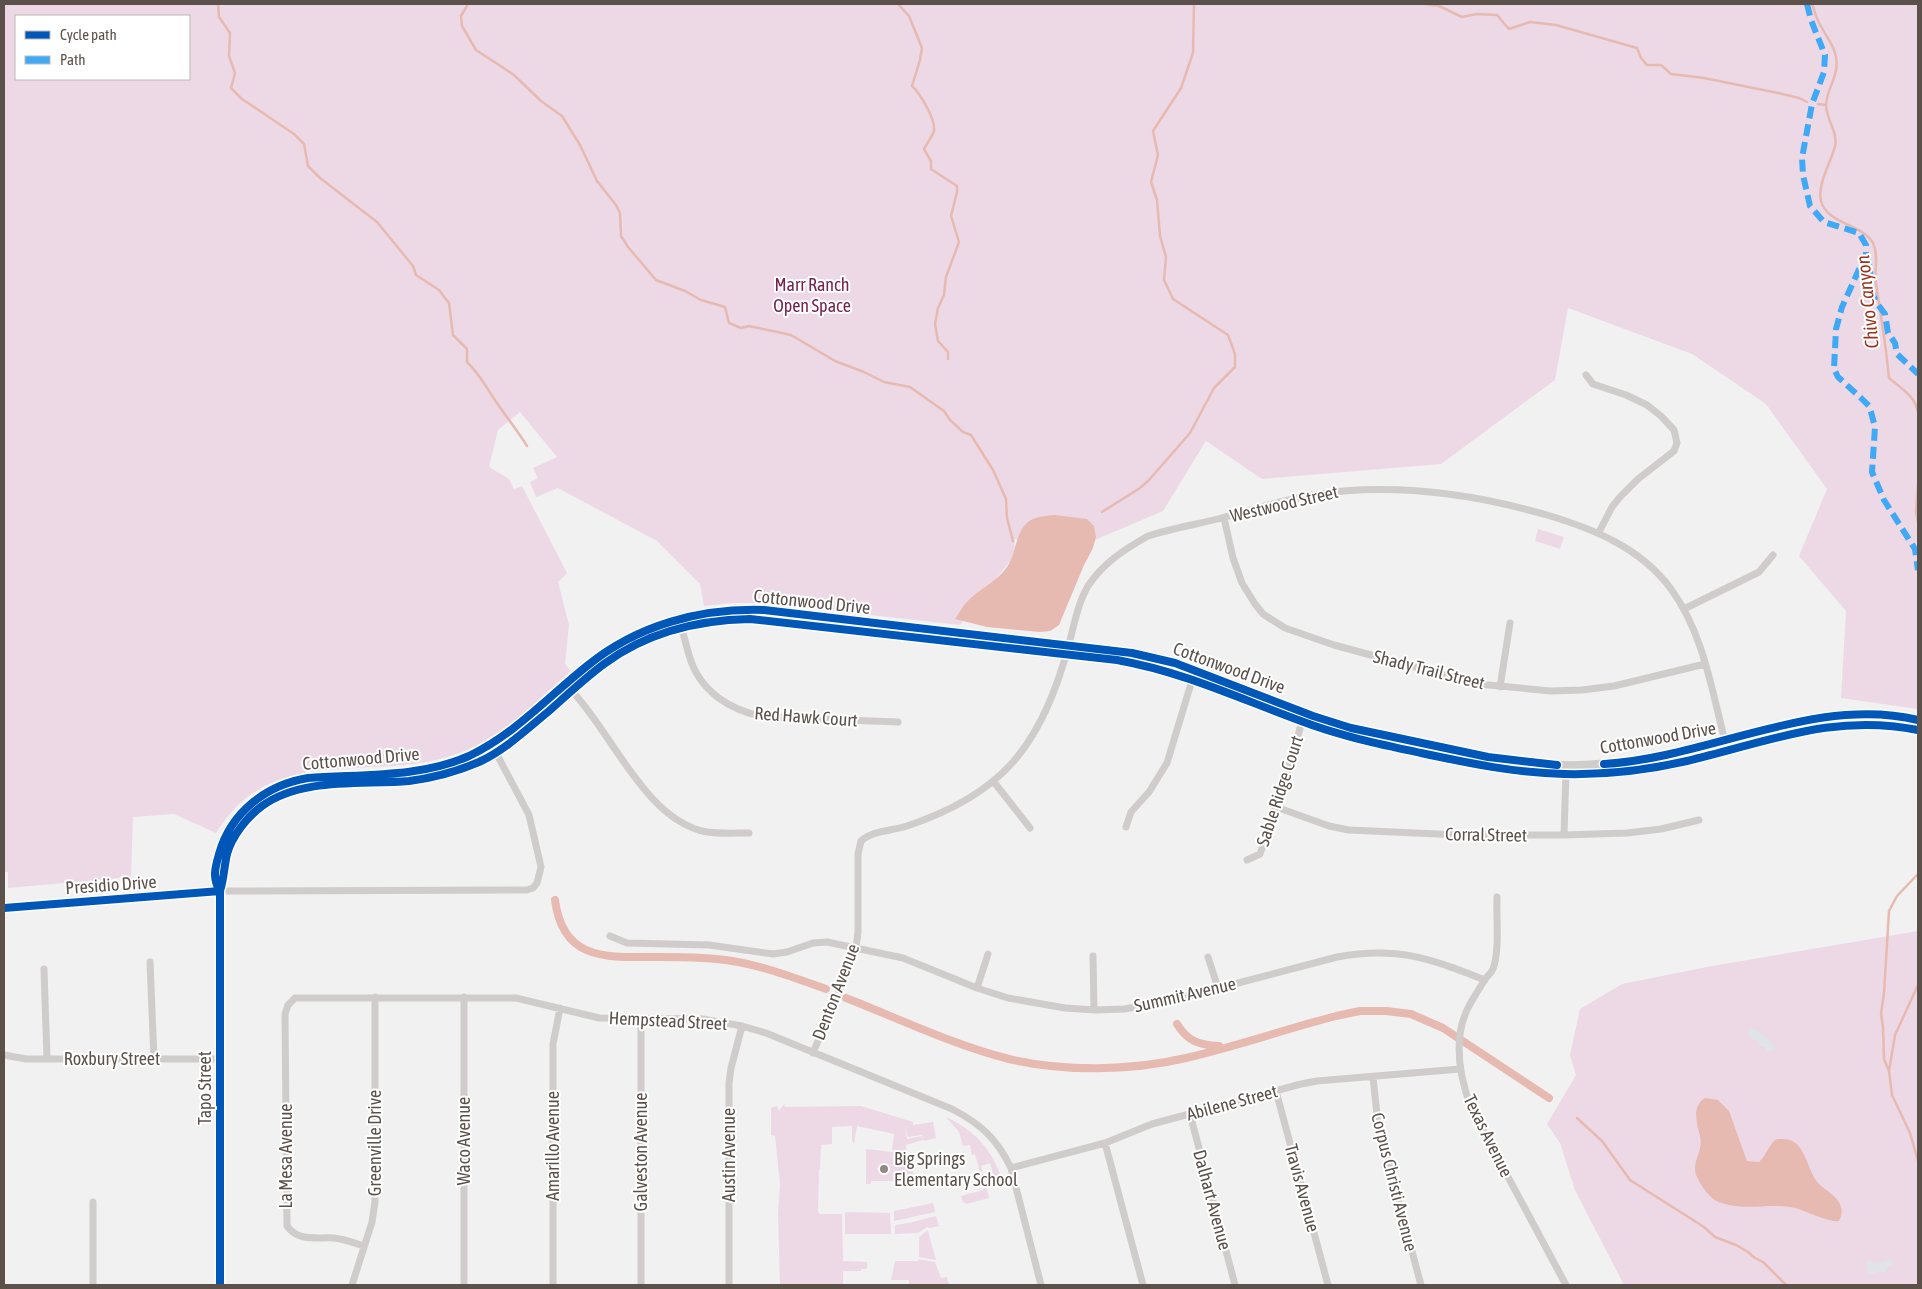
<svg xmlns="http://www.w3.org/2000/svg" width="1922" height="1289" font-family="'Asap Condensed',sans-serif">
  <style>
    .green { fill: #edd8e6; fill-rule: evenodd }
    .sand { fill: #e0e3e7 }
    .water { fill: #e6bab1 }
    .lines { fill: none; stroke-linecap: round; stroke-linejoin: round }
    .stream { stroke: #e6bab1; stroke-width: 2.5 }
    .canal { stroke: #e6bab1; stroke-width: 8 }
    .street { stroke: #cfcccb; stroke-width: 7 }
    .secondary { stroke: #cfcccb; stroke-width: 10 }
    .quiet { stroke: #3fa9f5; stroke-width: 6; stroke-dasharray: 12 6; stroke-linecap: butt }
    .cycleway-casing { stroke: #fff; stroke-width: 11 }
    .cycleway { stroke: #0057b8; stroke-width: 8 }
    .poi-dot { fill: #908984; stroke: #fff; stroke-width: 2 }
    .labels { text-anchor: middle; stroke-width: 4; stroke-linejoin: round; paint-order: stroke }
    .park-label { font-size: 18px; fill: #75224f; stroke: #fff }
    .street-label { font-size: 18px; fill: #5b514a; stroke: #fff }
    .poi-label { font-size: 18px; fill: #5b514a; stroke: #fff; text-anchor: start }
    .water-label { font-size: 19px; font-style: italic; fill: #9b321c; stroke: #fff }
  </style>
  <rect width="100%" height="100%" fill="#f1f1f1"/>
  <!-- green -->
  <path class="green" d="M 4,4 L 1918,4 L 1918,709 L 1841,698 L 1846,611 L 1799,556 L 1827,489 L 1766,404 L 1692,354 L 1568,308 L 1555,380 L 1441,464 L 1262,479 L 1206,441 L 1163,511 L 1076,548 L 1015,539 L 1014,556 L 960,625 L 764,603 L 732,603 L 704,606 L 700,584 L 657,541 L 558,488 L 536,497 L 530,482 L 538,478 L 533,468 L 557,457 L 520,412 L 498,430 L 489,467 L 509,479 L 514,489 L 522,486 L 567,573 L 558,582 L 569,625 L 565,664 L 571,671 C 534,703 499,741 451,756 C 366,782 272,742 216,833 L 174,814 L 133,817 L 131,877 L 8,888 L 8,872 L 4,872 ZM 16,16 L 189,16 L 189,79 L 16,79 Z
    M 1538,529 L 1564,537 L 1560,549 L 1535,541 Z
    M 1918,931 L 1918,1285 L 1624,1285 L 1575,1190 L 1560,1143 L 1547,1124 L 1576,1075 L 1570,1055 L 1580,1009 L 1622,984 L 1712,966 Z
    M 784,1104 L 785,1107 L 861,1106 L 913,1122 L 913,1125 L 933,1122 L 936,1138 L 924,1141 L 922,1135 L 908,1137 L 905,1125 L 907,1139 L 922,1136 L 923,1140 L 906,1145 L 907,1152 L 892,1150 L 894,1134 L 857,1126 L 854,1144 L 852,1141 L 852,1126 L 832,1127 L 832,1144 L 821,1145 L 820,1169 L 819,1170 L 818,1211 L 820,1214 L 842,1214 L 843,1261 L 867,1262 L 867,1269 L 861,1269 L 861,1271 L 843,1271 L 843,1285 L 780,1285 L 778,1214 L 780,1184 L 775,1136 L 771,1135 L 771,1108 L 777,1106 L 779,1111 Z
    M 946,1117 C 974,1130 993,1150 1002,1180 L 995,1181 L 990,1163 L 981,1166 L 989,1198 L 967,1204 L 963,1202 L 961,1196 L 983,1190 L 984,1187 L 975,1154 L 972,1155 L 970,1145 L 963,1146 L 959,1132 Z
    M 866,1149 L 909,1154 L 914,1177 L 899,1181 L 871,1181 L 871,1184 L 866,1184 Z
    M 933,1203 L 935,1212 L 894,1221 L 894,1211 Z
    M 847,1212 L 890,1213 L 891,1234 L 845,1234 L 845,1213 Z
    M 936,1216 L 939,1226 L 930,1228 L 927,1227 L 918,1233 L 895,1234 L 895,1225 L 909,1223 Z
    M 928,1230 L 928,1231 L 936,1260 L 919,1257 L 919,1237 Z
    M 918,1259 L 935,1262 L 941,1278 L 947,1277 L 949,1285 L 909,1285 L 909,1280 L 891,1280 L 895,1261 L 918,1261 Z"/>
  <!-- sand -->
  <path class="sand" d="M 1751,1028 L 1765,1035 L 1775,1047 L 1774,1050 L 1767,1052 L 1765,1047 L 1759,1046 L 1758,1040 L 1751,1040 L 1748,1031 Z
    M 1892,1259 L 1893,1264 L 1887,1268 L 1885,1272 L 1878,1271 L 1872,1275 L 1868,1273 L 1866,1264 L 1868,1260 L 1877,1263 Z"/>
  <!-- water -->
  <path class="water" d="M 1055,515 L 1087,519 L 1094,526 L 1096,537 L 1093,548 L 1084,565 L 1059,625 L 1050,631 L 1040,632 L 987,627 L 955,619 C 959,614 962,607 966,603 C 978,589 997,582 1007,567 C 1016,554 1015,535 1026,524 C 1034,516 1044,516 1055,515 Z
    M 1705,1098 L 1718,1100 L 1729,1111 L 1747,1161 L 1759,1162 C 1766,1156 1768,1146 1775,1140 C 1777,1139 1781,1139 1783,1139 C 1807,1139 1806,1172 1820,1185 C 1832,1195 1848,1203 1839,1221 C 1830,1223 1806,1211 1795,1208 C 1771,1202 1743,1212 1719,1202 C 1710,1199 1701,1186 1697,1177 C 1690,1163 1704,1151 1700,1136 C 1697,1123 1691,1107 1705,1098 Z"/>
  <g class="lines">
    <!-- stream -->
    <path class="stream" d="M 218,4 L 219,17 L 230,33 L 229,56 L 235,73 L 231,88 L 242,99 L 294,134 L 304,144 L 308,166 L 320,178 L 377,222 L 413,266 L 416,275 L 439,290 L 449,303 L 453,335 L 467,349 L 467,362 C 480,374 487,389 497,403 C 507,418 518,431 527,446
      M 468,4 L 461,16 L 462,26 L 476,50 L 514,75 L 541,101 L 562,116 L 580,145 L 597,181 L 616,205 L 620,213 L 621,236 L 628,247 L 656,280 L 685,291 L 701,300 L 725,307 L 729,323 L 741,328 L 749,326 L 791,335 L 835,361 L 864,372 L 884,382 L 910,387 L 944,411 L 950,420 L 963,432 L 971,435 L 993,470 L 1006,499 L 1007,518 L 1013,541
      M 898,4 L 909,16 L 922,48 L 920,60 L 912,86 C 920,93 936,120 934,131 C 932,137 927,143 924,149 L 931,161 L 931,169 L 957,186 L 957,192 L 951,216 L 959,242 L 946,277 L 944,295 L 938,308 L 935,324 L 938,341 L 948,352 L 948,359
      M 1425,4 L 1439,6 L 1462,17 L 1477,14 L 1497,15 L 1509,29 L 1530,22 L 1556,25 L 1637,48 L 1641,58 L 1647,65 L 1661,65 L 1671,74 L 1704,78 L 1778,93 L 1799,98 L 1807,102
      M 1812,4 C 1815,12 1817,21 1822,28 C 1830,43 1839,52 1836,70 C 1834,82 1826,93 1826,106 C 1827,121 1838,132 1835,146 C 1831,163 1817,184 1821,201 C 1827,224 1862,224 1873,243 C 1879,255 1874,271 1876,284 C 1881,315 1886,346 1889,378 C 1901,388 1915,396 1918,412
      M 1818,104 L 1826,105
      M 1918,484 L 1916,512 L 1918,522
      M 1102,512 L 1140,488 L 1149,480 L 1190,433 L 1214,388 L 1235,367 L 1235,354 L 1228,335 L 1173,299 L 1164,280 L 1166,257 L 1160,236 L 1157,200 L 1151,182 L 1158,155 L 1153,131 L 1181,88 L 1193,53 L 1194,4
      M 1918,985 L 1895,1035 L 1889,1071 L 1892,1095 L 1910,1133 L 1918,1161
      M 1889,1071 L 1884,1059 L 1883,1027 L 1881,1014 L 1884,993 L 1889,911 L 1897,896 L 1918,874
      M 1577,1118 L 1602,1141 L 1630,1180 L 1704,1227 L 1715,1237 L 1736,1245 L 1748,1252 L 1755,1258 L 1763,1262 L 1786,1285"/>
    <!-- canal -->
    <path class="canal" d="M 555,900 C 563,963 610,957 660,957 C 684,957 708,957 732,961 C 764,966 795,978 826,989
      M 846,998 C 900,1019 953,1045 1009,1059 C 1065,1072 1130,1071 1186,1058 C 1237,1046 1286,1029 1336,1016 L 1360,1011 L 1386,1011 L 1411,1014 L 1443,1028 L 1549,1098
      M 1177,1024 C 1188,1042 1200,1045 1219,1046"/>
    <!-- street -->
    <path class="street" d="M 1586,375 L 1593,384 L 1626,395 L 1647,405 L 1661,416 L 1674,430 L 1677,443 L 1674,451 L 1638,479 L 1620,497 L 1612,507 L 1599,532
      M 1224,518 L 1233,558 L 1242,583 L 1255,604 L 1263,614 L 1285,628 L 1334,645 L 1478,684 L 1551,691 L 1582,690 L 1614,686 L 1705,664
      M 1684,609 L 1759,572 L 1773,555
      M 680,624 C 684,635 686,645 689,655 C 699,691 731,712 767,717 L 898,722
      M 1500,687 L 1510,623
      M 570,689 C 611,730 645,821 707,832 C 721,834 736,833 749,833
      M 994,782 L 1030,828
      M 1276,807 L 1329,826 L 1349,830 L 1460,835 L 1564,835 L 1627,833 L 1661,829 L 1699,820
      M 1126,827 L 1131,812 L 1149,792 L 1167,763 L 1193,677
      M 1564,835 L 1566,771
      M 1247,860 L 1260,854 L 1286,777 L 1303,718
      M 220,891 L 527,890 L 533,888 L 537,883 L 541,867 L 529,815 L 494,749
      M 1497,897 C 1496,918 1500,950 1493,969 C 1491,974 1486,977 1484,981 C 1479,989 1474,997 1470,1004 C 1452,1036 1459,1075 1471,1108 L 1566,1285
      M 610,936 L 627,943 L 709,945 L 773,954 L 787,952 L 813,943 L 827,942 L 903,958 L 977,988 L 1008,998 L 1065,1008 L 1096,1010 L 1124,1009 L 1170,1001 L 1337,957 C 1397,946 1429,958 1485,980
      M 1093,956 L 1094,1009
      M 1208,957 L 1218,988
      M 150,962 L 154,1059
      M 44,969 L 47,1059
      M 977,988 L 988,954
      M 813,1053 L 850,965 L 856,947 L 858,932 L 858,854 L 861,841 C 873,830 892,831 907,826 C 946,813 985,794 1013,762 C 1042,729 1058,686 1069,644 C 1074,625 1078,603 1088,586 C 1103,563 1125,549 1148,536 C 1173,528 1200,524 1225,517 C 1254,509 1283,500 1313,495 C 1392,482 1470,493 1547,515 C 1594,529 1641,548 1671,589 C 1704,634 1712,692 1726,745
      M 4,1055 L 26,1059 L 220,1059
      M 1373,1077 L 1378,1124 L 1421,1285
      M 1276,1091 L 1328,1285
      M 1190,1114 L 1235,1285
      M 1105,1143 L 1143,1285
      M 1011,1168 L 1105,1143 L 1152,1124 L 1301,1084 L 1317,1081 L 1460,1069
      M 93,1202 L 93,1285
      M 364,1246 C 354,1243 344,1239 334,1238 C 317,1237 298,1242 287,1226 L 285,1014 L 288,1005 L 295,998 L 516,998 L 599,1018 L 703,1019 L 742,1026 L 766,1033 L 952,1109 C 981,1124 997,1139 1011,1168 L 1041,1285
      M 352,1285 L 372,1222 L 375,1202 L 375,997
      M 464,1285 L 464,997
      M 553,1285 L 553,1044 L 560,1008
      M 641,1285 L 641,1019
      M 729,1285 L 729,1083 L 731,1068 L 742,1026"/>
    <!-- secondary -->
    <path class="secondary" d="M 220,891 C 212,878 215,868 219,854 C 231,812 266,785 308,778 C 361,774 420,778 469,756 C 515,734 548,697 587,666 C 637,625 700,608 764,610 L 1132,653 C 1195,666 1252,694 1312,716 C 1344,728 1377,734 1411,741 C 1461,752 1511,764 1563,766 C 1628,768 1692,749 1754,733 C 1811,719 1860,706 1918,720
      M 4,908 L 220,891
      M 220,1285 L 220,891 C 224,879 224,867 227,854 C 232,836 247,817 262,806 C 302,777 362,785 409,781 C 432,778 458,771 479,762 C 505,750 527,729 549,711 C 567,695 585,678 604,664 C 647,632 698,620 750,619 L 1117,660 C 1184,672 1238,698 1301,721 C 1340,736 1380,744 1421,753 C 1468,763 1515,773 1564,774 C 1605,775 1647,770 1687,761 C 1768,742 1833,713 1918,730"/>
    <!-- quiet -->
    <path class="quiet" d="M 1807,4 L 1811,20 L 1825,55 L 1824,72 L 1812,104 L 1802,158 L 1803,175 L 1810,206 L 1824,222 L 1859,233 L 1866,245 L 1866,254 L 1842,307 L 1836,329 L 1834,369 L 1838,377 L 1861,398 L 1869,406 L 1871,412 L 1875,427 L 1872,472 L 1884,500 L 1915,549 L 1918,570
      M 1866,254 L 1870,267 L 1871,290 L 1876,302 L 1885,314 L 1888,333 L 1895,343 L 1897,354 L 1918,374"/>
    <defs>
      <path id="cycleway" d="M 1604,764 C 1708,758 1815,695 1918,720
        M 220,891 C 212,878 215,868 219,854 C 231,812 266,785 308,778 C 361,774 420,778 469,756 C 515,734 548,697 587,666 C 637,625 700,608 764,610 L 1132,653 L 1175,663 L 1313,716 L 1351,728 L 1488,757 L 1557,765
        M 4,908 L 220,891
        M 220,1285 L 220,891 C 224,879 224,867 227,854 C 232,836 247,817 262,806 C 302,777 362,785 409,781 C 432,778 458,771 479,762 C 505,750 527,729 549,711 C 567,695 585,678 604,664 C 647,632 698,620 750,619 L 1117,660 C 1184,672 1238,698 1301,721 C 1340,736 1380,744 1421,753 C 1468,763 1515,773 1564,774 C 1605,775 1647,770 1687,761 C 1768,742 1833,713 1918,730"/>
    </defs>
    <!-- cycleway casing -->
    <use href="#cycleway" class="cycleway-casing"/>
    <!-- cycleway -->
    <use href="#cycleway" class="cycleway"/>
  </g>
  <!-- markers -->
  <circle class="poi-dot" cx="884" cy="1169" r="5"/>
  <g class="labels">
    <!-- park labels -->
    <g class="park-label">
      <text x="812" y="291">Marr Ranch<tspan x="812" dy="21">Open Space</tspan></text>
    </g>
    <!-- street labels -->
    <g class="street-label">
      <text transform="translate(1284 504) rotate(-13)" y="6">Westwood Street</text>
      <text transform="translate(812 602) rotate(6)" y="6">Cottonwood Drive</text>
      <text transform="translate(1229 668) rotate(20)" y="6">Cottonwood Drive</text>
      <text transform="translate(1429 670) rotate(14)" y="6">Shady Trail Street</text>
      <text transform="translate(806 717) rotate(4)" y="6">Red Hawk Court</text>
      <text transform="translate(1658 738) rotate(-10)" y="6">Cottonwood Drive</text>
      <text transform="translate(361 759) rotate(-5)" y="6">Cottonwood Drive</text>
      <text transform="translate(1280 791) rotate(-72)" y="6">Sable Ridge Court</text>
      <text transform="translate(1486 835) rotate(1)" y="6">Corral Street</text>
      <text transform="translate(111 885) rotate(-4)" y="6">Presidio Drive</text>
      <text transform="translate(836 992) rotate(-69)" y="6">Denton Avenue</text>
      <text transform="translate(1185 995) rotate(-13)" y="6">Summit Avenue</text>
      <text transform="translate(668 1021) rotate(3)" y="6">Hempstead Street</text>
      <text x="112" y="1065">Roxbury Street</text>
      <text transform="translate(205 1088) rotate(-90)" y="6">Tapo Street</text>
      <text transform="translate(1232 1103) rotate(-15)" y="6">Abilene Street</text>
      <text transform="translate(1488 1136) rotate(64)" y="6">Texas Avenue</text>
      <text transform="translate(464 1141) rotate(-90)" y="6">Waco Avenue</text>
      <text transform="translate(375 1143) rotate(-90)" y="6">Greenville Drive</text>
      <text transform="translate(553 1146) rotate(-90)" y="6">Amarillo Avenue</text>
      <text transform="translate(641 1152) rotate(-90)" y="6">Galveston Avenue</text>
      <text transform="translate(729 1155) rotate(-90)" y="6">Austin Avenue</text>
      <text transform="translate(286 1156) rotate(-90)" y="6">La Mesa Avenue</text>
      <text transform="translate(1394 1182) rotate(76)" y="6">Corpus Christi Avenue</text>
      <text transform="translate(1302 1188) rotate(75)" y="6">Travis Avenue</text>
      <text transform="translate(1212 1200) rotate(75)" y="6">Dalhart Avenue</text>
    </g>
    <!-- poi labels -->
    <g class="poi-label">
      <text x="894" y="1165">Big Springs<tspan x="894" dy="21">Elementary School</tspan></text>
    </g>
    <!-- water labels -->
    <g class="water-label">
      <text transform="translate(1867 302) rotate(-96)" y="7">Chivo Canyon</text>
    </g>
  </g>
  <!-- border -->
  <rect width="1922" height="1289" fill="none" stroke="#5b514a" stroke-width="10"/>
  <!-- legend -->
  <rect x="15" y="15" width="175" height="65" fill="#ffffff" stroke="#bdb9b7"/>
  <rect x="25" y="31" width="25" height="8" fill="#0057b8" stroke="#bdb9b7"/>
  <text x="60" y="40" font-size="15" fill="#5b514a">Cycle path</text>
  <rect x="25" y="56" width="25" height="8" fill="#3fa9f5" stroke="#bdb9b7"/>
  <text x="60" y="65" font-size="15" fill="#5b514a">Path</text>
</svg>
